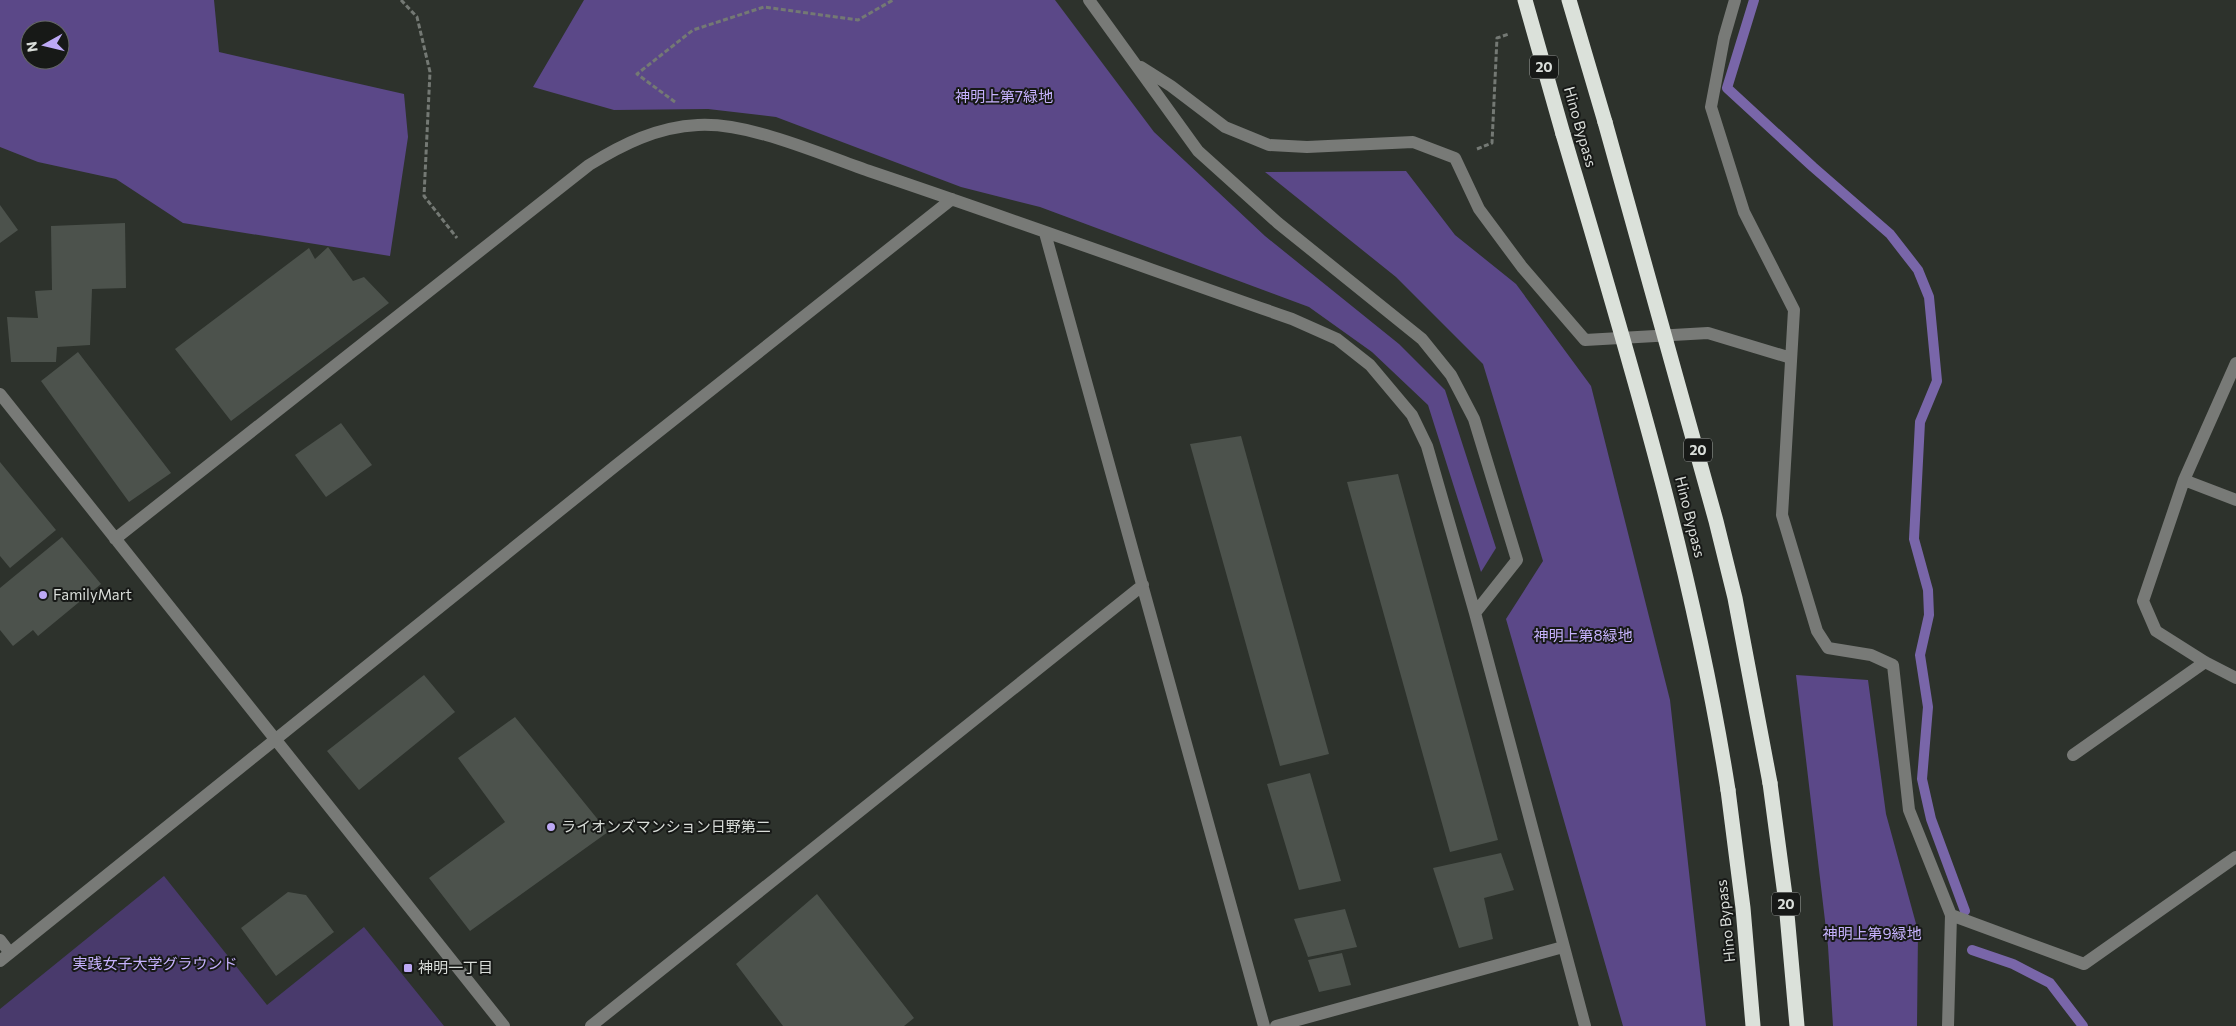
<svg xmlns="http://www.w3.org/2000/svg" width="2236" height="1026" font-family="Commissioner,'Noto Sans JP',sans-serif">
  <style>
    .green { fill: #493a6c }
    .forest { fill: #5b4888; fill-rule: evenodd }
    .lines { fill: none; stroke-linecap: round; stroke-linejoin: round }
    .stream { stroke: #7966a9; stroke-width: 10 }
    .building { fill: #4c524c }
    .path { stroke: #747974; stroke-width: 3; stroke-dasharray: 5 2.5; stroke-linecap: butt }
    .minor { stroke: #787a77; stroke-width: 12 }
    .highway { stroke: #dbe1da; stroke-width: 15 }
    .highway-bridge { stroke: #dbe1da; stroke-width: 15 }
    .poi-dot { fill: #bda9f5; stroke: #171917; stroke-width: 2 }
    .labels { text-anchor: middle; stroke-width: 4; stroke-linejoin: round; paint-order: stroke }
    .shield { fill: #171917; stroke: #a0a3a0; stroke-width: 1 }
    .shield-label { font-size: 14px; font-weight: bold; fill: #dadeda }
    .park-label { font-size: 15px; fill: #c6b2fd; stroke: #171917 }
    .street-label { font-size: 15px; fill: #dadeda; stroke: #171917 }
    .poi-label { font-size: 15px; fill: #dadeda; stroke: #171917; text-anchor: start }
  </style>
  <rect width="100%" height="100%" fill="#2d322c"/>
  <!-- green -->
  <path class="green" d="M 164,876 L 267,1005 L 364,927 L 444,1026 L 0,1026 L 0,1009 Z"/>
  <!-- forest -->
  <path class="forest" d="M 0,0 L 214,0 L 219,52 L 404,94 L 408,137 L 390,256 L 183,223 L 116,179 L 38,162 L 0,147 ZM 30,30 L 60,30 L 60,60 L 30,60 Z
    M 584,0 L 1055,0 L 1154,132 L 1265,236 L 1399,344 L 1445,390 L 1496,548 L 1481,572 L 1428,405 L 1372,352 L 1309,307 L 1040,207 L 961,187 L 776,117 L 708,109 L 614,110 L 533,87 Z
    M 1406,171 L 1455,235 L 1516,284 L 1591,386 L 1670,700 L 1706,1026 L 1623,1026 L 1506,619 L 1543,561 L 1483,364 L 1396,277 L 1265,172 Z
    M 1796,675 L 1868,680 L 1886,814 L 1918,931 L 1917,1026 L 1833,1026 L 1828,946 Z"/>
  <g class="lines">
    <!-- stream -->
    <path class="stream" d="M 1754,0 L 1727,88 L 1813,167 L 1890,234 L 1918,270 L 1929,297 L 1937,381 L 1920,422 L 1914,539 L 1928,590 L 1929,615 L 1920,655 L 1928,707 L 1922,779 L 1931,819 L 1965,911
      M 1972,950 L 2013,964 L 2050,983 L 2083,1026"/>
  </g>
  <!-- building -->
  <path class="building" d="M 0,205 L 18,230 L 0,243 Z
    M 125,223 L 126,288 L 92,289 L 90,345 L 57,347 L 56,362 L 11,362 L 7,317 L 38,318 L 35,291 L 52,290 L 51,226 Z
    M 328,247 L 353,281 L 364,277 L 389,303 L 231,421 L 175,349 L 309,248 L 315,259 Z
    M 78,352 L 171,473 L 129,502 L 41,381 Z
    M 341,423 L 372,465 L 326,497 L 295,455 Z
    M 1241,436 L 1329,754 L 1280,766 L 1190,444 Z
    M 0,462 L 56,530 L 10,568 L 0,556 Z
    M 1398,474 L 1498,840 L 1450,852 L 1347,482 Z
    M 62,537 L 101,584 L 38,636 L 33,630 L 13,646 L 0,630 L 0,588 Z
    M 424,675 L 455,712 L 359,790 L 327,751 Z
    M 515,717 L 608,832 L 470,931 L 429,878 L 505,822 L 458,758 Z
    M 1310,773 L 1341,881 L 1299,890 L 1267,784 Z
    M 1501,853 L 1514,890 L 1484,898 L 1493,939 L 1459,948 L 1433,868 Z
    M 288,892 L 306,895 L 334,932 L 276,976 L 241,928 Z
    M 817,894 L 914,1018 L 904,1026 L 783,1026 L 736,964 Z
    M 1345,909 L 1357,947 L 1308,957 L 1294,919 Z
    M 1342,953 L 1351,985 L 1319,992 L 1308,960 Z"/>
  <g class="lines">
    <!-- path -->
    <path class="path" d="M 401,0 L 417,17 L 430,72 L 424,196 L 457,238
      M 675,102 L 637,74 L 693,30 L 764,7 L 858,20 L 893,0
      M 1477,149 L 1492,143 L 1497,38 L 1509,34"/>
    <!-- minor -->
    <path class="minor" d="M 1089,0 L 1198,151 L 1278,223 L 1422,339 L 1451,375 L 1474,419 L 1517,560 L 1475,613
      M 1735,0 L 1724,38 L 1711,107 L 1744,212 L 1794,310 L 1782,515 L 1817,631 L 1828,648 L 1871,655 L 1893,665 L 1909,810 L 1951,915 L 1948,1026
      M 1141,67 L 1171,86 L 1225,127 L 1269,145 L 1307,147 L 1413,142 L 1455,158 L 1479,209 L 1522,267 L 1585,340 L 1708,333 L 1791,358
      M 1045,233 L 1264,1026
      M 2236,363 L 2184,480 L 2143,601 L 2156,631 L 2205,662 L 2236,678
      M 0,394 L 504,1026
      M 2184,480 L 2236,500
      M 115,539 L 589,165 C 623,144 657,127 698,125 C 750,122 822,155 872,172 C 1012,219 1152,270 1292,319 L 1337,339 L 1370,365 L 1412,415 L 1427,446 L 1475,613 L 1585,1026
      M 2073,755 L 2205,662
      M 1951,915 L 2084,964 L 2236,857
      M 0,940 L 10,953
      M 0,961 L 614,467 L 952,199
      M 591,1026 L 1143,585
      M 1276,1026 L 1563,947"/>
    <!-- highway -->
    <path class="highway" d="M 1525,0 L 1563,134
      M 1569,0 L 1605,122
      M 1770,783 L 1786,903 L 1797,1026
      M 1728,790 L 1743,908 L 1753,1026"/>
    <!-- highway-bridge -->
    <path class="highway-bridge" d="M 1605,122 L 1716,521 L 1735,598 L 1770,783
      M 1563,134 C 1627,351 1693,567 1728,790"/>
  </g>
  <!-- markers -->
  <g class="poi-dot">
    <circle cx="43" cy="595" r="5"/>
    <circle cx="551" cy="827" r="5"/>
    <rect x="403" y="963" width="10" height="10" rx="2.5"/>
  </g>
  <g class="labels">
    <!-- shield labels -->
    <g class="shield">
      <rect x="1530" y="55.5" width="28" height="23" rx="4"/>
      <rect x="1684" y="438.5" width="28" height="23" rx="4"/>
      <rect x="1772" y="892.5" width="28" height="23" rx="4"/>
    </g>
    <g class="shield-label">
      <text x="1544" y="72">20</text>
      <text x="1698" y="455">20</text>
      <text x="1786" y="909">20</text>
    </g>
    <!-- park labels -->
    <g class="park-label">
      <text x="1004" y="102">神明上第7緑地</text>
      <text x="1583" y="641">神明上第8緑地</text>
      <text x="1872" y="939">神明上第9緑地</text>
      <text x="155" y="969">実践女子大学グラウンド</text>
    </g>
    <!-- street labels -->
    <g class="street-label">
      <text transform="translate(1580 127) rotate(74)" y="5">Hino Bypass</text>
      <text transform="translate(1690 517) rotate(76)" y="5">Hino Bypass</text>
      <text transform="translate(1726 921) rotate(-96)" y="5">Hino Bypass</text>
    </g>
    <!-- poi labels -->
    <g class="poi-label">
      <text x="53" y="600">FamilyMart</text>
      <text x="561" y="832">ライオンズマンション日野第二</text>
      <text x="418" y="973">神明一丁目</text>
    </g>
  </g>
  <!-- north arrow -->
  <g transform="translate(45 45) rotate(262)"><circle r="24" fill="#171917" stroke="#656865"/>
  <path d="M0-4L9 19L0 12L-9 19Z" fill="#bda9f5"/>
  <text y="-8" font-size="14" font-weight="bold" text-anchor="middle" fill="#dadeda">N</text>
  </g>
</svg>
